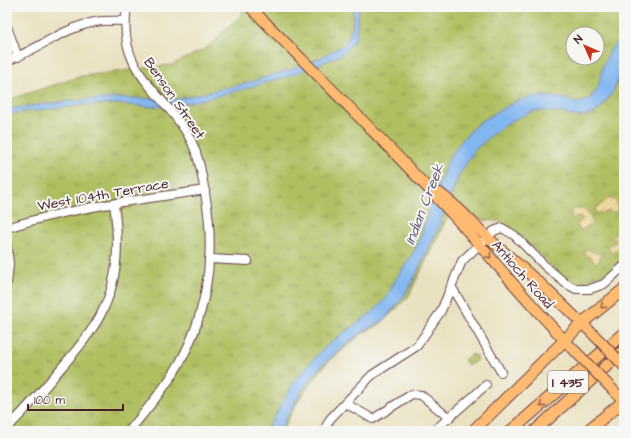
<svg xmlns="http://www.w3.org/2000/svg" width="631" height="438" font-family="'Architects Daughter',sans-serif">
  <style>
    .built { fill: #ded5f5 }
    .grass { fill: url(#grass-tufts); stroke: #7d6f46; fill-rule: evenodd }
    .sand { fill: url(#sand-dots); stroke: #9c7c64 }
    .water { fill: #82b6f0; stroke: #666a8e }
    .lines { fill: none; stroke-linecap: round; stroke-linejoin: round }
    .minor-casing { stroke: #623c41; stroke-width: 10 }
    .major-casing { stroke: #623c41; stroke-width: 12 }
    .highway-casing { stroke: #623c41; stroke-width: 13 }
    .minor { stroke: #fff; stroke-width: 8 }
    .major { stroke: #ffbb71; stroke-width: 10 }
    .highway { stroke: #ffbb71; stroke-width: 11 }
    .major-bridge-casing { stroke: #623c41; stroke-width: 12; stroke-linecap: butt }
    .major-bridge { stroke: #ffbb71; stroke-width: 10 }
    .oneway { stroke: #9b654a }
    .labels { text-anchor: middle; stroke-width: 4; stroke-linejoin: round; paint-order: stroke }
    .shield { fill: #f6f6f2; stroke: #7e6067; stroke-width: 1 }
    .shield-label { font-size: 13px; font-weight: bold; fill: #4a1f2b }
    .street-label { font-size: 14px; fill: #4a1f2b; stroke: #f6f6f2 }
    .water-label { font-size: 15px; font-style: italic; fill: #5e5470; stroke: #f6f6f2 }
  </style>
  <defs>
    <pattern id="grass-tufts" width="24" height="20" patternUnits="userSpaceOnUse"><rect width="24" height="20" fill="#b0bf62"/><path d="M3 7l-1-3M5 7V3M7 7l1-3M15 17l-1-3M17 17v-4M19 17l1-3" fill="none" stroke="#919b51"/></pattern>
    <pattern id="sand-dots" width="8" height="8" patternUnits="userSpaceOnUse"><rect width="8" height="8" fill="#eeda9e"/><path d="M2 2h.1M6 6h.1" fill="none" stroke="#cebb88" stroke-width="1.8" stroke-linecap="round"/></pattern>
  </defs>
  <rect width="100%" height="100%" fill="#f6f6f2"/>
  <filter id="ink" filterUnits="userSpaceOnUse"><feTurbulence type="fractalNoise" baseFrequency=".025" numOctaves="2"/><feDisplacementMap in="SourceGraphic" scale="8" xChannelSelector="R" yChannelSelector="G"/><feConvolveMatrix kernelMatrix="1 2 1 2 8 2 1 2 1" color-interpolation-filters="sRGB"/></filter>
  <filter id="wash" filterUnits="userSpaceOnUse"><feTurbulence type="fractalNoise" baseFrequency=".012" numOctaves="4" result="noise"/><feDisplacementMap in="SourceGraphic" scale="16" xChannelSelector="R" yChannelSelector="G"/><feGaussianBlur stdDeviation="0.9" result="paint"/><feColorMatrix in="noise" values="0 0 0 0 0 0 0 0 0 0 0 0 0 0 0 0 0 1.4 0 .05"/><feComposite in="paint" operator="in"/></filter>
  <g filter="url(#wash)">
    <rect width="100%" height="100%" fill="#eae1c0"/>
    <!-- built -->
    <path class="built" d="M 619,424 L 624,425 L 624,431 L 604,431 Z"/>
    <!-- grass -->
    <path class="grass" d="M 244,7 L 624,7 L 624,259 L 608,271 L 579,285 L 565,280 L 528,243 L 499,221 L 480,220 L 461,206 L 445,222 L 408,297 L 379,325 L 361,334 L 325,365 L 299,399 L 282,431 L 7,431 L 7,100 L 82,76 L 171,65 L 207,48 L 241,15 ZM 573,34 L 597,34 L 597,58 L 573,58 Z
      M 472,354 L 476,356 L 477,361 L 468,365 L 465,362 L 465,359 Z"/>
    <!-- sand -->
    <path class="sand" d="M 610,197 L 616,201 L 618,210 L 612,213 L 609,211 L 604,213 L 596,213 L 595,209 C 597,206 599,206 602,204 C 605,202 606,199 610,197 Z
      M 573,209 L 585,209 L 590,216 L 593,224 L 586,227 L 583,230 L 580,230 L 576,225 L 583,219 L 581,217 L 573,218 L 571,216 L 571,211 Z
      M 619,228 L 623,229 C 625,238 622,248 614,252 C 610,252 608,250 608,246 L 616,242 L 616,239 L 612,240 L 611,239 Z
      M 587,249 L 596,253 L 602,253 L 603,255 L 600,257 L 599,262 L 595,263 C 594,262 594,260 592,259 C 589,255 585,258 584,250 Z"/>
    <!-- water -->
    <path class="water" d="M 354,7 L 359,7 L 356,37 L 351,45 L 339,56 L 292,75 L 223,95 L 177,105 L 150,107 L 121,104 L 84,105 L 7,114 L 7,109 L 70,101 L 119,98 L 178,99 L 243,84 L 292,69 L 322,57 L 345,44 L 350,34 L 353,23 Z
      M 624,35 L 624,67 L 613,92 L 599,110 L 593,114 L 579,117 L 562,113 L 547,111 L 534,111 L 513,120 L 494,133 L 475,150 L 459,175 L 437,231 L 411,285 L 401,300 L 384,320 L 359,334 L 321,366 L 300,394 L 279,431 L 266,431 L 296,379 L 309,364 L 322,350 L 343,333 L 355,325 L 376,309 L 388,296 L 394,282 L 413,253 L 421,236 L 428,211 L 449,158 L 462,140 L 472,129 L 481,121 L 504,108 L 517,101 L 528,98 L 540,96 L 553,97 L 565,99 L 577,103 L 589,100 L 598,88 L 603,65 L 611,49 Z"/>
  </g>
  <g filter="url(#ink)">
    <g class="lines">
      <defs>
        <path id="minor" d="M 127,7 C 117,69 156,86 185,130 C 199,151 202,175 206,199 C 216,259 206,322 173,374 C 160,394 144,413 129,431
          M 7,27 L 18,57
          M 7,61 C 37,50 63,28 95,22 C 105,20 115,21 126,21
          M 7,228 C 71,207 139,200 205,190
          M 7,246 L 9,264 L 7,283
          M 209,259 L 248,261
          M 451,286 L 501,372
          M 345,403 L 373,419 L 412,394 L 421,395 L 449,418
          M 7,428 C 27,409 44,388 62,367 C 72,355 83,343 92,329 C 119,290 120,249 114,204
          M 324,431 L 330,419 L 372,375 L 417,346 L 441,311 L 462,261 L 494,231 L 502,228 L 514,235 L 545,266 L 565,283 L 576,289 L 590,289 L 604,284 L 624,266
          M 434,431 L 486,385"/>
        <path id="major" d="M 250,7 C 318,76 387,143 453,215 C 494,260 532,308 576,352
          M 440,193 L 458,208 L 487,237 L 543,286 L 594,335
          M 613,390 L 624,401"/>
        <path id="highway" d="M 473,431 L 582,323 L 624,289
          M 511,431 L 624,333
          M 535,431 L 624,350
          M 587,431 L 624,401"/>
      </defs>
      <!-- minor casing -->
      <use href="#minor" class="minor-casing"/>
      <!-- major casing -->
      <use href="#major" class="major-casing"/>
      <!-- highway casing -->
      <use href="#highway" class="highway-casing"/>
      <!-- minor -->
      <use href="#minor" class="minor"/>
      <!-- major -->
      <use href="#major" class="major"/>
      <!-- highway -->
      <use href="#highway" class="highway"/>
      <defs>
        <path id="major-bridge" d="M 594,335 L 624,366
          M 576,352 L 613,390"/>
      </defs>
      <!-- major-bridge casing -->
      <use href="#major-bridge" class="major-bridge-casing"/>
      <!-- major-bridge -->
      <use href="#major-bridge" class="major-bridge"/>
    </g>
    <!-- one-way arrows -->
    <defs><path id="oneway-chevron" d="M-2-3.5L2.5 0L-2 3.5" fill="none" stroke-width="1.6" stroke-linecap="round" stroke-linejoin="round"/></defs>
    <g class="oneway">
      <use href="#oneway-chevron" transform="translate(489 256) rotate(49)"/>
      <use href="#oneway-chevron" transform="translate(603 306) rotate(140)"/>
      <use href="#oneway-chevron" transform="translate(542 405) rotate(139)"/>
    </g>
  </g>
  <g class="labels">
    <!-- shield labels -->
    <rect class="shield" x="548" y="371" width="40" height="22" rx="3"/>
    <g class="shield-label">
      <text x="568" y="387">I 435</text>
    </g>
    <!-- street labels -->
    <g class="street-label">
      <text transform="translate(175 98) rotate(55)" y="5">Benson Street</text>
      <text transform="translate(103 194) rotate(-10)" y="5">West 104th Terrace</text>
      <text transform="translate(523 274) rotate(49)" y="5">Antioch Road</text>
    </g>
    <!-- water labels -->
    <g class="water-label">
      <text transform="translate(424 204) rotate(-69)" y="5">Indian Creek</text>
    </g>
  </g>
  <!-- margin -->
  <rect width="631" height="438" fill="none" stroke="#f6f6f2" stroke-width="24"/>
  <!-- north arrow -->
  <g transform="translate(585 46) rotate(315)"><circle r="19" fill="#f6f6f2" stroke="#b1a0a2"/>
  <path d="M0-3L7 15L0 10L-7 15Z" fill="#c8321e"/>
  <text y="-6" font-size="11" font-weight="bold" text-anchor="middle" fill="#4a1f2b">N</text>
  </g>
  <!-- scale -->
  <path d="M28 404v6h95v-6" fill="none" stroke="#4a1f2b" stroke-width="2"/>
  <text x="34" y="404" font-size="12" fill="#4a1f2b" stroke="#f6f6f2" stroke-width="3" paint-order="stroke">100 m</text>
</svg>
